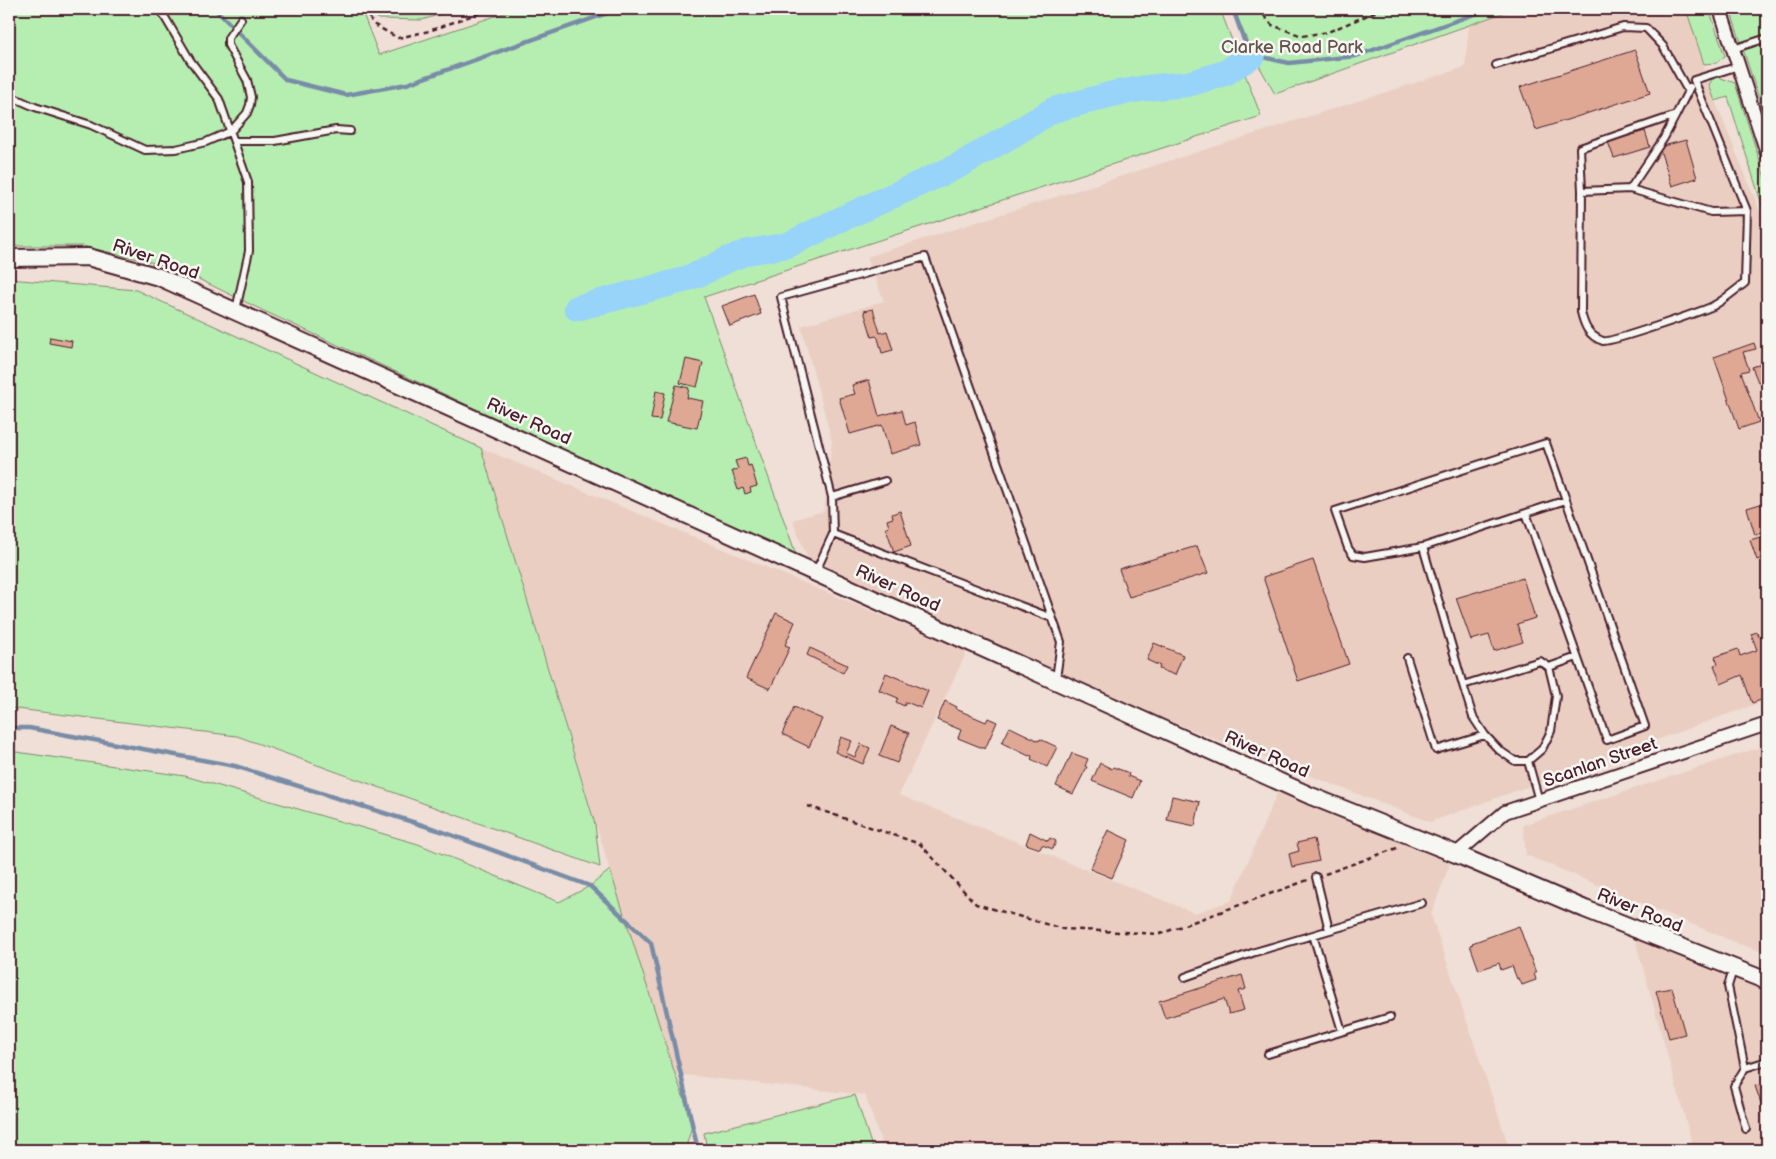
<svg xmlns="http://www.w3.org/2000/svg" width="1776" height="1159" font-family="'Balsamiq Sans',sans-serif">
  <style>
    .built { fill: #eacec2 }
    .green { fill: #b6eeb1; stroke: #80866e }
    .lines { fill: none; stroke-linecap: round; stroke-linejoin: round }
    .stream { stroke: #798ca7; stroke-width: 4.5 }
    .river { stroke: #98d4f9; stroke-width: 26 }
    .building { fill: #dfa895; stroke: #4a1f2b }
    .service-casing { stroke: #4a1f2b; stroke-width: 10 }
    .minor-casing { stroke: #4a1f2b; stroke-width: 16 }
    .tertiary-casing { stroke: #4a1f2b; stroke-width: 20 }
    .path { stroke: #4a1f2b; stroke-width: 2.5; stroke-dasharray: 5 4; stroke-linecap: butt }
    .service { stroke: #f6f6f2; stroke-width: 6 }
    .minor { stroke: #f6f6f2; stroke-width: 12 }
    .tertiary { stroke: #f6f6f2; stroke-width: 16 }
    .labels { text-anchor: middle; stroke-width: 5; stroke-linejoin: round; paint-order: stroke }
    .park-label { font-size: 18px; fill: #65534c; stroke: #f6f6f2 }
    .street-label { font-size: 18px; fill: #4a1f2b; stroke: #f6f6f2 }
  </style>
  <rect width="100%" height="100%" fill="#efdfd6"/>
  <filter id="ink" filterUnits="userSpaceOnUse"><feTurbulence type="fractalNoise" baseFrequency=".02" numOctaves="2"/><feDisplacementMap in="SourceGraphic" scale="10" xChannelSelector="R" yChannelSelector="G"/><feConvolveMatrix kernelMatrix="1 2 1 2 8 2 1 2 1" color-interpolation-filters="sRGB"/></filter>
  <g filter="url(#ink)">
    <!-- built -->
    <path class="built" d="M 1518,9 L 1686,9 L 1715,101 L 1767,228 L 1767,700 L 1430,822 L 1107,697 L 808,560 L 793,520 L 824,511 L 832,441 L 801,326 L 884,301 L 867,257 L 1465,67 L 1469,25 Z
      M 481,448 L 967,651 L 899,795 L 1195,913 L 1231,901 L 1279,789 L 1450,863 L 1431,915 L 1510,1150 L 884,1150 L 865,1095 L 675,1074 L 610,870 Z
      M 1767,745 L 1767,953 L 1742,945 L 1526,855 L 1523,825 Z
      M 1635,939 L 1767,980 L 1767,1142 L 1728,1150 L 1694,1150 Z"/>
    <!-- green -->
    <path class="green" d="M 9,9 L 361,9 L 379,55 L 516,9 L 1220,9 L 1261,116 L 704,297 L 797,557 L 264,311 L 176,268 L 83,246 L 9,246 Z
      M 374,9 L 457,9 L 422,20 L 378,19 Z
      M 1234,9 L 1514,9 L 1275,94 L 1253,55 Z
      M 1686,9 L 1709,9 L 1725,56 L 1716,63 L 1704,64 Z
      M 1730,9 L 1767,9 L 1767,123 Z
      M 1718,77 L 1735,83 L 1767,184 L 1767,221 L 1728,97 L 1715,101 L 1709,85 L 1712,79 Z
      M 9,279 L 136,290 L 481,448 L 595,824 L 600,867 L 237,736 L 9,708 Z
      M 9,751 L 185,776 L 418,844 L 559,902 L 590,886 L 610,870 L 675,1074 L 693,1123 L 687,1143 L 688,1150 L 9,1150 Z
      M 855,1095 L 873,1150 L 707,1150 L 704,1133 Z"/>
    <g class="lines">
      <!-- stream -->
      <path class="stream" d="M 215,9 L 286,80 L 346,95 L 407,84 L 619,9
        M 1233,9 L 1244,40 L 1253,55 L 1289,63 L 1356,56 L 1489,9
        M 9,728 L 29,728 L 235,766 L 438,830 L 590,886 L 651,943 L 698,1150"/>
      <!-- river -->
      <path class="river" d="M 577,308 L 680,281 L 701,273 L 729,259 L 748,252 L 788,245 L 835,222 L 958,166 L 1014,134 L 1053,110 L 1113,94 L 1146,88 L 1188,84 L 1225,73 L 1253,55"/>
    </g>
    <!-- building -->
    <path class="building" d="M 1635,50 L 1650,93 L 1536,130 L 1520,87 Z
      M 1645,131 L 1650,147 L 1614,158 L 1608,142 Z
      M 1686,140 L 1697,178 L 1672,186 L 1659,147 Z
      M 754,294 L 761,314 L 730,326 L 722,306 Z
      M 873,309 L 880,333 L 887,331 L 893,350 L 882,353 L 878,338 L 876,336 L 872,337 L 864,311 Z
      M 50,337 L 72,341 L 71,347 L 49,343 Z
      M 1754,343 L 1756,349 L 1743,352 L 1749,370 L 1741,372 L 1759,422 L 1739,429 L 1714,357 Z
      M 686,359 L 703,363 L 697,387 L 680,383 Z
      M 1767,362 L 1767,380 L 1758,382 L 1752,367 Z
      M 869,380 L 879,416 L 902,410 L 906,425 L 915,422 L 921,445 L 890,454 L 882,425 L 850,434 L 839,398 L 855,394 L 852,385 Z
      M 676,385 L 689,388 L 687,398 L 703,401 L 697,428 L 666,422 Z
      M 656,391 L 665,393 L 660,420 L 651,419 Z
      M 746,458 L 748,466 L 751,465 L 757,486 L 750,488 L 751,492 L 745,494 L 743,488 L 738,490 L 732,471 L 738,469 L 735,461 Z
      M 1767,502 L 1767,531 L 1755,535 L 1747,508 Z
      M 900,511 L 911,546 L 894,552 L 886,528 L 889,527 L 887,520 L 893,518 L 892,514 Z
      M 1767,535 L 1767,556 L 1757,560 L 1750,540 Z
      M 1197,546 L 1208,573 L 1129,597 L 1119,569 Z
      M 1313,560 L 1349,664 L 1298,681 L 1263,577 Z
      M 1523,578 L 1535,618 L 1517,624 L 1523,642 L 1494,651 L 1489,635 L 1471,640 L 1456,598 Z
      M 776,613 L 795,622 L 785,645 L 790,647 L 770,689 L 746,678 Z
      M 1757,632 L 1759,637 L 1764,635 L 1765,639 L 1767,638 L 1767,698 L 1752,703 L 1742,675 L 1721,684 L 1714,665 L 1718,664 L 1715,657 L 1738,649 L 1740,656 L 1757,650 L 1751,634 Z
      M 1154,643 L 1183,655 L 1175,675 L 1159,669 L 1160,666 L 1147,660 Z
      M 810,648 L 847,665 L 843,673 L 807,655 Z
      M 886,673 L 928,691 L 921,708 L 906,702 L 904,706 L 896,702 L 898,698 L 879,690 Z
      M 945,701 L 957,707 L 956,709 L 986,722 L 988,718 L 997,722 L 985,749 L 958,738 L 961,730 L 937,720 Z
      M 794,707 L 822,719 L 809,747 L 782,734 Z
      M 891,726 L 909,733 L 897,763 L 879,756 Z
      M 1010,727 L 1039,741 L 1040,739 L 1057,747 L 1047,767 L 1031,759 L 1032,756 L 1030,755 L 1029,756 L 1002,743 Z
      M 841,737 L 852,741 L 846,753 L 855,757 L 861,744 L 870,748 L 863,764 L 835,752 Z
      M 1072,753 L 1088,759 L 1085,766 L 1087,767 L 1073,794 L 1056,786 L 1068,760 L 1069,760 Z
      M 1100,763 L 1112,769 L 1113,767 L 1129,773 L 1128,776 L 1140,781 L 1133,798 L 1092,781 Z
      M 1172,796 L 1200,802 L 1195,826 L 1167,820 Z
      M 1108,830 L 1129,840 L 1112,878 L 1090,869 Z
      M 1030,832 L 1048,841 L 1050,838 L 1056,841 L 1053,849 L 1042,845 L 1040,849 L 1026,844 Z
      M 1314,839 L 1319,861 L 1292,867 L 1289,854 L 1299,851 L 1297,843 Z
      M 1519,926 L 1536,973 L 1534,973 L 1536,980 L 1522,985 L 1519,978 L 1517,979 L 1512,966 L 1501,970 L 1499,963 L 1479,970 L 1470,945 L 1473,944 L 1472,943 Z
      M 1242,975 L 1246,989 L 1238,991 L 1244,1010 L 1229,1014 L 1224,999 L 1165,1018 L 1159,1001 Z
      M 1672,988 L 1685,1034 L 1669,1038 L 1656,991 Z
      M 1767,1083 L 1767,1116 L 1766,1117 L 1755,1086 Z"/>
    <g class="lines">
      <defs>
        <path id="service" d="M 160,9 L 190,60 L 219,99 L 248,182 L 249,251 L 236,310
          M 1733,49 L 1767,38
          M 1496,65 L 1623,27 L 1646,28 L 1663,46 L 1688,91
          M 10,96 L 35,107 L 91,125 L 145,150 L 176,149 L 206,142 L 231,131 L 247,113 L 250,105 L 251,97 L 247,80 L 228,45 L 228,38 L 241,19
          M 1676,115 L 1664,138 L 1630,189 L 1711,212 L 1747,211 L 1694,80 L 1739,66
          M 235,141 L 275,141 L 336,130 L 350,131
          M 1630,189 L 1582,191 L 1580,148 L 1676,115 L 1690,87
          M 1582,191 L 1581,312 C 1584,325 1588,336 1603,341 C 1610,343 1702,311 1713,306 C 1724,300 1735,290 1745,283 L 1747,211
          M 832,497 L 885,481
          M 833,534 L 1052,618
          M 1423,547 L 1365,557 L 1353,555 L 1348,548 L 1335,511 L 1546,443 L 1566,500
          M 816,571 L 833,534 L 832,497 L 781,297 L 925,257 L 1061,642 L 1056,679
          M 1407,658 L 1436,750 L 1485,735
          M 1549,667 L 1577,657
          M 1463,685 L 1423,547 L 1526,513 L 1607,740 L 1645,726 L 1566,500 L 1526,513
          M 1528,761 L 1515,761 L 1499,750 L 1485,735 L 1473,717 L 1463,685 L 1540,661 L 1549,667 L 1556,696 L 1551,731 L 1542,749 L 1528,761 L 1539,801
          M 1316,877 L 1329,930
          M 1313,935 L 1342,1031
          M 1733,970 L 1728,986 L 1745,1068 L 1767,1061
          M 1185,977 L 1255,952 L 1422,903
          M 1268,1054 L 1390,1017
          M 1745,1068 L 1734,1086 L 1746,1129"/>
        <path id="minor" d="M 1720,9 L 1767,153
          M 1456,854 L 1505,812 L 1767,724"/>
        <path id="tertiary" d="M 9,258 L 88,257 L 159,277 L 1311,796 L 1456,854 L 1585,909 L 1767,981"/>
      </defs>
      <!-- service casing -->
      <use href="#service" class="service-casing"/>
      <!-- minor casing -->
      <use href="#minor" class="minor-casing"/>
      <!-- tertiary casing -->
      <use href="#tertiary" class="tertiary-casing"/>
      <!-- path -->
      <path class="path" d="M 365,9 L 373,24 L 398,38 L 429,31 L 490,9
        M 1258,9 L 1272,25 L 1302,36 L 1328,32 L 1382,9
        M 808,806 L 920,844 L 976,904 L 1063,929 L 1160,934 L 1308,880
        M 1325,874 L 1397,848"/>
      <!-- service -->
      <use href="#service" class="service"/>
      <!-- minor -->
      <use href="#minor" class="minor"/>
      <!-- tertiary -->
      <use href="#tertiary" class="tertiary"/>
    </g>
  </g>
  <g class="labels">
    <!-- park labels -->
    <g class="park-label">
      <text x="1292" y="53">Clarke Road Park</text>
    </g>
    <!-- street labels -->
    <g class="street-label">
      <text transform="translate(156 259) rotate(19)" y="6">River Road</text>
      <text transform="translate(529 421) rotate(24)" y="6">River Road</text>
      <text transform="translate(898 588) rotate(24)" y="6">River Road</text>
      <text transform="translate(1267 754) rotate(24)" y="6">River Road</text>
      <text transform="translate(1600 762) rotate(-19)" y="6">Scanlan Street</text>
      <text transform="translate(1640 910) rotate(22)" y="6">River Road</text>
    </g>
  </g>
  <!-- margin -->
  <rect width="1776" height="1159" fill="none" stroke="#f6f6f2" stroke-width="30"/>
  <rect x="15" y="15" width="1746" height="1129" fill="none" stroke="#4a1f2b" stroke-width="2" filter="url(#ink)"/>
</svg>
